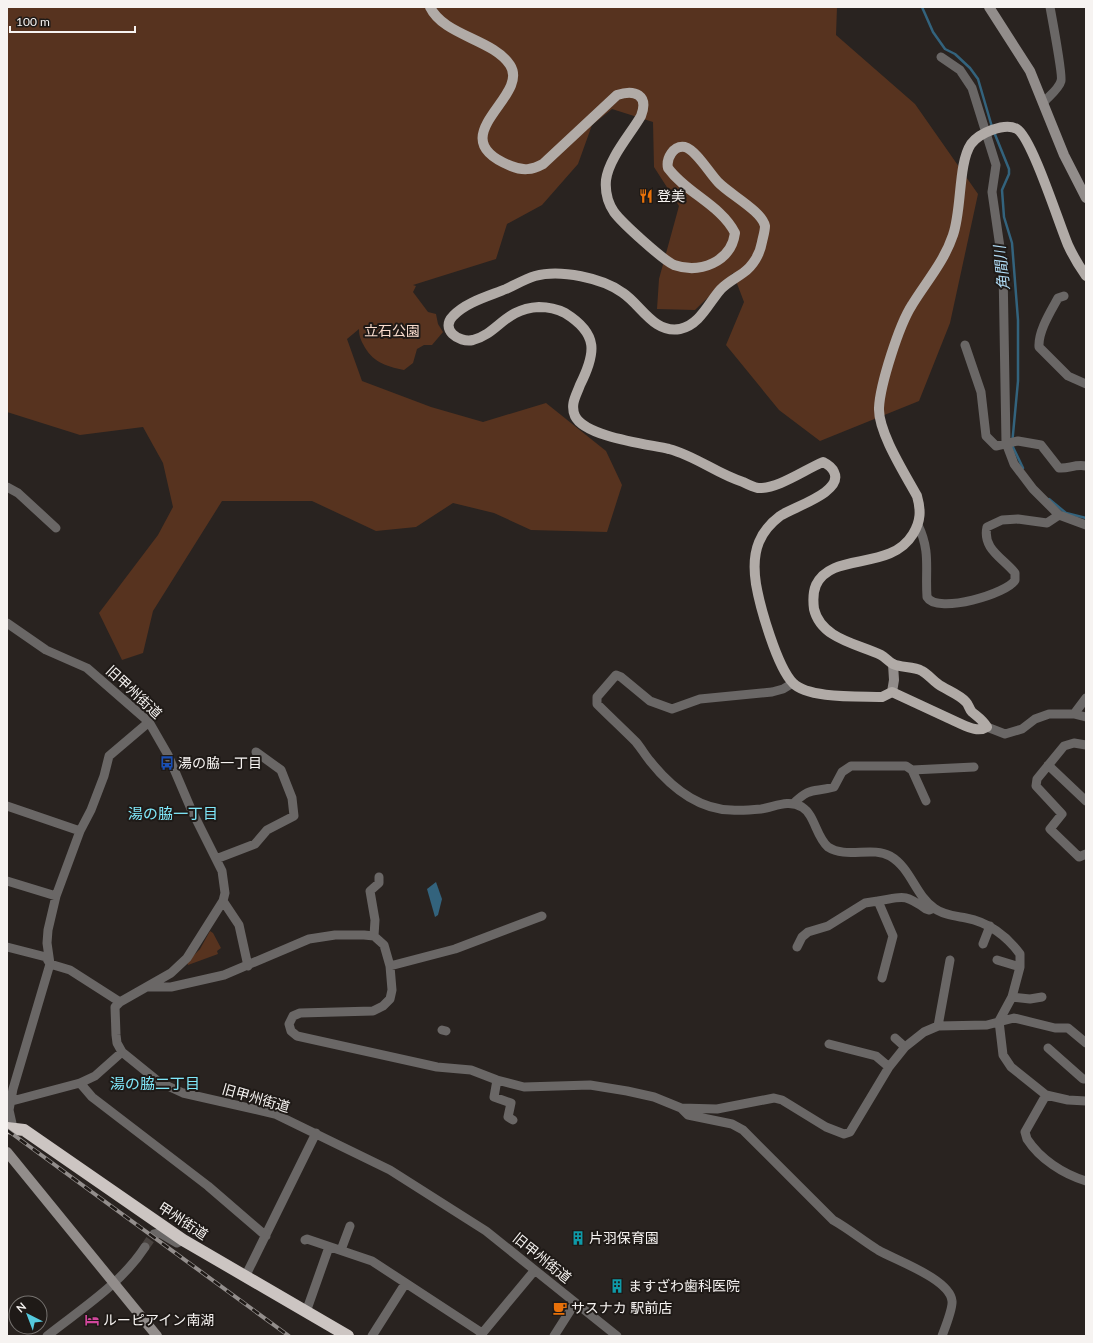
<svg xmlns="http://www.w3.org/2000/svg" width="1093" height="1343" font-family="Lato,'Noto Sans JP',sans-serif">
  <style>
    .green { fill: #57331f }
    .water { fill: #33637d }
    .lines { fill: none; stroke-linecap: round; stroke-linejoin: round }
    .stream { stroke: #33637d; stroke-width: 2.5 }
    .street-tunnel { stroke: #48423f; stroke-width: 9; stroke-dasharray: 9 4.5; stroke-linecap: butt }
    .street { stroke: #6a6766; stroke-width: 9 }
    .secondary { stroke: #928d8b; stroke-width: 10 }
    .primary { stroke: #b1aba7; stroke-width: 10 }
    .highway { stroke: #ccc5c2; stroke-width: 12 }
    .rail-casing { stroke: #938e8c; stroke-width: 4 }
    .rail { stroke: #1f1a17; stroke-width: 2.5; stroke-dasharray: 8; stroke-linecap: butt }
    .labels { text-anchor: middle; stroke-width: 4; stroke-linejoin: round; paint-order: stroke }
    .poi-label { font-size: 14px; fill: #f6f3f1; stroke: #1f1a17; text-anchor: start }
    .park-label { font-size: 14px; fill: #f9dccd; stroke: #1f1a17 }
    .street-label { font-size: 14px; fill: #f6f3f1; stroke: #1f1a17 }
    .water-label { font-size: 15px; font-style: italic; fill: #b2def8; stroke: #1f1a17 }
    .neighbourhood-label { font-size: 15px; fill: #80e9fb; stroke: #1f1a17 }
  </style>
  <rect width="100%" height="100%" fill="#292320"/>
  <!-- green -->
  <path class="green" d="M 7,7 L 837,7 L 836,35 L 915,104 L 978,194 L 950,323 L 919,401 L 820,441 L 779,410 L 726,345 L 744,302 L 733,273 L 695,310 L 657,309 L 659,279 L 679,206 L 654,167 L 653,122 L 612,109 L 592,125 L 578,164 L 542,205 L 507,224 L 496,259 L 413,285 L 416,286 L 413,292 L 428,312 L 436,314 L 438,324 L 443,332 L 432,345 L 424,345 L 417,349 L 413,363 L 404,370 C 385,366 372,362 363,344 C 360,338 359,335 359,329 L 347,339 L 362,381 L 431,407 L 483,422 L 546,403 L 606,451 L 622,485 L 607,532 L 531,530 L 494,513 L 453,503 L 416,527 L 376,531 L 312,501 L 222,501 L 153,611 L 143,653 L 122,660 L 99,613 L 158,535 L 173,507 L 163,463 L 143,427 L 80,435 L 7,412 Z
    M 210,931 L 213,933 L 221,948 L 217,951 L 218,954 L 188,965 L 187,962 L 200,949 Z"/>
  <!-- water -->
  <path class="water" d="M 436,882 L 442,899 L 438,915 L 435,917 L 427,889 Z"/>
  <g class="lines">
    <!-- stream -->
    <path class="stream" d="M 922,7 L 933,32 L 945,49 L 955,54 L 970,68 L 978,79 L 992,127
      M 994,132 L 1009,169 L 1009,174 L 1002,190 L 1004,217 L 1012,243 L 1018,320 L 1018,381 L 1012,445 L 1023,468
      M 1049,499 L 1066,513 L 1086,518"/>
    <!-- street-tunnel -->
    <path class="street-tunnel" d="M 145,1247 L 154,1234"/>
    <!-- street -->
    <path class="street" d="M 941,57 L 960,70 L 972,88 L 996,165 L 992,192 L 1003,268 L 1006,443 L 1014,464 L 1033,489 L 1059,515 L 1086,525
      M 1043,103 C 1048,97 1059,89 1061,81 C 1063,76 1052,18 1050,7
      M 1064,296 L 1058,298 C 1051,311 1038,331 1039,347 L 1068,376 L 1086,384
      M 965,345 L 981,392 L 986,436 L 996,446 L 1018,441 L 1041,445 L 1059,468 C 1069,469 1074,464 1086,466
      M 7,487 L 18,493 L 56,528
      M 918,525 C 931,552 925,569 927,597 C 937,615 1009,593 1015,580 L 1015,573 C 1003,558 982,549 987,527 L 1002,520 L 1018,519 L 1047,523 L 1059,515
      M 7,623 L 46,650 L 87,668 L 149,722 L 168,755 L 191,809 L 222,871 L 225,893 L 223,901 L 187,958 L 171,973 L 120,1002 L 115,1007 L 116,1035 L 117,1043 L 122,1052 L 159,1082 L 183,1093 L 275,1114 L 390,1170 L 486,1231 L 617,1336
      M 793,683 L 783,689 L 772,692 L 700,699 L 672,709 L 650,701 L 621,677 L 616,675 L 597,697 L 597,704 C 610,717 623,729 636,742 C 641,748 645,755 650,761 C 670,786 698,809 731,810 C 740,811 751,810 761,809 C 775,807 788,799 802,807 C 815,815 816,837 828,847 C 846,859 872,846 890,856 C 911,868 915,895 934,908 C 943,915 956,916 966,918 C 988,922 1007,936 1020,954 L 1020,967 L 1012,997 L 999,1021 L 1003,1055 L 1011,1067 L 1046,1095 L 1068,1100 L 1086,1101
      M 1074,714 L 1086,698
      M 987,727 L 1005,734 L 1022,729 L 1035,719 L 1049,714 L 1074,714 L 1086,717
      M 1086,745 L 1074,743 L 1064,746 L 1037,779 L 1036,786 L 1062,814 L 1050,829 L 1079,857 L 1086,854
      M 1048,765 L 1086,801
      M 912,770 L 926,801
      M 793,804 C 811,786 813,793 834,787 L 842,772 L 851,766 L 906,766 L 912,770 L 974,767
      M 7,806 L 80,831
      M 216,859 L 255,844 L 267,830 L 294,816 L 292,798 L 281,770 L 256,752
      M 7,881 L 56,896
      M 223,901 L 239,925 L 248,966
      M 374,936 L 375,920 L 370,891 L 379,883 L 379,877
      M 983,944 L 990,926
      M 7,947 L 46,957 L 50,964 L 70,970 L 120,1002
      M 797,947 L 802,937 L 808,932 L 828,926 L 865,903 L 878,901
      M 997,960 L 1020,967
      M 390,966 L 455,949 L 542,916
      M 882,978 L 893,936 L 878,901 C 903,897 903,893 926,909 L 929,910 L 934,908
      M 149,987 L 171,987 L 224,975 L 309,939 L 335,935 L 364,935 L 374,936 L 384,945 L 390,966 L 392,990 L 390,999 L 383,1006 L 373,1011 L 300,1013 L 293,1016 L 289,1024 L 291,1031 L 297,1036 L 437,1067 L 471,1070 L 497,1080 L 524,1087 L 590,1085 L 627,1091 L 654,1097 L 681,1108 L 688,1115 L 732,1124 L 743,1130 L 833,1220 C 849,1229 862,1240 878,1250 C 895,1260 950,1279 952,1301 C 953,1308 945,1328 942,1336
      M 1012,997 L 1030,999 L 1042,997
      M 938,1026 L 950,960
      M 442,1030 L 446,1031
      M 895,1038 L 905,1047
      M 829,1044 L 876,1056 L 889,1067
      M 1048,1048 L 1083,1079 L 1086,1079
      M 497,1080 L 494,1097 L 511,1103 L 508,1117 L 513,1120
      M 80,1083 L 92,1097 L 208,1186 L 266,1236
      M 1046,1095 L 1025,1132 L 1027,1139 C 1040,1159 1063,1174 1086,1181
      M 12,1101 L 80,1083 L 95,1076 L 122,1052
      M 681,1108 L 717,1109 L 774,1098 L 782,1100 L 826,1127 L 844,1134 L 850,1132 L 889,1067 L 905,1047 L 924,1032 L 938,1026 L 987,1025 L 1014,1018 L 1055,1028 L 1068,1028 L 1086,1043
      M 13,1128 L 9,1110 L 13,1089 L 50,964 L 47,943 L 48,930 L 56,896 L 80,831 L 91,810 L 104,776 L 109,756 L 149,722
      M 154,1234 L 160,1233 L 177,1243 L 183,1240
      M 305,1240 L 307,1239 L 372,1261 L 482,1333
      M 341,1250 L 350,1226
      M 245,1277 L 316,1133
      M 306,1312 L 329,1247
      M 47,1336 C 81,1309 121,1284 145,1247
      M 372,1336 L 405,1284
      M 480,1336 L 534,1271
      M 554,1336 L 575,1303"/>
    <!-- secondary -->
    <path class="secondary" d="M 989,7 L 1030,71 L 1064,155 L 1086,198
      M 892,692 L 894,680 L 893,664
      M 7,1152 L 157,1336"/>
    <!-- primary -->
    <path class="primary" d="M 430,7 C 444,36 493,39 510,65 C 531,97 438,137 511,166 C 523,171 532,170 543,164 L 617,95 C 635,89 649,95 641,116 C 630,135 609,158 606,180 C 605,191 608,203 614,212 C 622,223 663,260 674,265 C 700,274 731,262 735,233 C 721,205 686,193 668,168 C 666,159 673,145 685,147 C 696,150 710,174 718,182 C 729,194 762,211 765,226 C 765,231 763,237 762,242 C 760,254 753,266 743,273 C 736,278 728,282 721,289 C 709,302 700,325 680,329 C 654,334 641,305 623,293 C 603,278 560,269 535,276 C 525,279 515,285 506,289 C 489,296 466,302 453,316 C 440,329 458,343 473,340 C 499,333 504,309 539,307 C 548,307 557,309 565,313 C 599,334 596,353 580,385 C 576,396 570,404 575,416 C 585,437 647,444 669,449 C 696,456 717,474 743,482 C 747,484 753,487 758,488 C 778,489 804,470 823,462 C 827,464 832,467 834,472 C 844,492 793,507 780,516 C 772,522 763,532 759,542 C 754,554 754,571 756,584 C 760,607 777,667 793,683 C 808,699 861,696 882,697 L 892,692 L 961,724 C 970,728 979,732 987,727 C 983,720 978,717 972,712 C 969,709 969,705 966,702 C 959,694 946,690 938,684 C 932,680 928,674 922,671 C 913,666 901,668 893,664 C 889,662 885,657 881,655 C 858,644 821,639 814,609 C 813,601 813,592 816,585 C 832,551 890,572 913,534 C 921,521 921,510 917,496 C 905,474 878,432 879,408 C 880,385 899,325 912,305 C 926,282 944,262 953,235 C 962,210 958,163 971,144 C 979,133 1005,122 1017,129 C 1032,138 1059,224 1068,245 C 1073,256 1079,266 1086,276"/>
    <!-- highway -->
    <path class="highway" d="M 7,1128 L 24,1130 L 183,1240 L 348,1336"/>
    <defs>
      <path id="rail" d="M 7,1130 L 289,1336"/>
    </defs>
    <!-- rail casing -->
    <use href="#rail" class="rail-casing"/>
    <!-- rail -->
    <use href="#rail" class="rail"/>
  </g>
  <!-- icons -->
  <defs>
    <symbol id="restaurant-bare" viewBox="-9 -9 18 18"><path d="M-5-6h1v4h1v-4h1v4h1v-4h1v5L-1.5 .5V6h-2V.5L-5-1ZM5-6V6H3V1.5H1.5Q1.5-4 5-6Z" fill="#e8710a" stroke="#1f1a17" stroke-width="2.5" paint-order="stroke"/></symbol>
    <symbol id="bus-bare" viewBox="-9 -9 18 18"><path d="M-5-6H5V4H4V6H2V4H-2V6H-4V4H-5ZM-3.5-4V0h7V-4ZM-3.5 1.2v1.5H-2V1.2ZM2 1.2v1.5H3.5V1.2Z" fill="#1a4fb4" stroke="#1f1a17" stroke-width="2.5" paint-order="stroke"/></symbol>
    <symbol id="building-bare" viewBox="-9 -9 18 18"><path d="M-4-6H4V6H1V3H-1V6H-4ZM-2.5-4.3h1.7v1.8h-1.7ZM.8-4.3h1.7v1.8H.8ZM-2.5-1h1.7V.8h-1.7ZM.8-1h1.7V.8H.8Z" fill="#0f9aa8" stroke="#1f1a17" stroke-width="2.5" paint-order="stroke"/></symbol>
    <symbol id="cafe-bare" viewBox="-9 -9 18 18"><path d="M-5.5-4.5H6V0H3Q3 3.5 0 3.5H-2.5Q-5.5 3.5-5.5 0ZM3-3.2v2h1.7v-2ZM-6 4.5H4V6H-6Z" fill="#e8710a" stroke="#1f1a17" stroke-width="2.5" paint-order="stroke"/></symbol>
    <symbol id="hotel-bare" viewBox="-9 -9 18 18"><path d="M-6-4.5h1.5V1H6V5H4.5V3h-9V5H-6ZM-4 0a1.8 1.8 0 1 1 3.6 0ZM.5 0V-2.5h3Q6-2.5 6 0Z" fill="#d1479c" stroke="#1f1a17" stroke-width="2.5" paint-order="stroke"/></symbol>
  </defs>
  <g fill-rule="evenodd">
    <use href="#restaurant-bare" x="636" y="186" width="20" height="20"/>
    <use href="#bus-bare" x="157" y="753" width="20" height="20"/>
    <use href="#building-bare" x="568" y="1228" width="20" height="20"/>
    <use href="#building-bare" x="607" y="1276" width="20" height="20"/>
    <use href="#cafe-bare" x="550" y="1298" width="20" height="20"/>
    <use href="#hotel-bare" x="82" y="1310" width="20" height="20"/>
  </g>
  <g class="labels">
    <!-- poi labels -->
    <g class="poi-label">
      <text x="657" y="201">登美</text>
      <text x="178" y="768">湯の脇一丁目</text>
      <text x="589" y="1243">片羽保育園</text>
      <text x="628" y="1291">ますざわ歯科医院</text>
      <text x="571" y="1313">サスナカ 駅前店</text>
      <text x="103" y="1325">ルーピアイン南湖</text>
    </g>
    <!-- park labels -->
    <g class="park-label">
      <text x="392" y="336">立石公園</text>
    </g>
    <!-- street labels -->
    <g class="street-label">
      <text transform="translate(134 692) rotate(43)" y="5">旧甲州街道</text>
      <text transform="translate(256 1098) rotate(16)" y="5">旧甲州街道</text>
      <text transform="translate(183 1221) rotate(33)" y="5">甲州街道</text>
      <text transform="translate(542 1258) rotate(39)" y="5">旧甲州街道</text>
    </g>
    <!-- water labels -->
    <g class="water-label">
      <text transform="translate(1002 268) rotate(-96)" y="5">角間川</text>
    </g>
    <!-- neighbourhood labels -->
    <g class="neighbourhood-label">
      <text x="173" y="819">湯の脇一丁目</text>
      <text x="155" y="1089">湯の脇二丁目</text>
    </g>
  </g>
  <!-- border -->
  <rect width="1093" height="1343" fill="none" stroke="#f6f3f1" stroke-width="16"/>
  <!-- north arrow -->
  <g transform="translate(28 1315) rotate(318)"><circle r="19" fill="#1f1a17" stroke="#75716e"/>
  <path d="M0-3L7 15L0 10L-7 15Z" fill="#54cade"/>
  <text y="-6" font-size="11" font-weight="bold" text-anchor="middle" fill="#f6f3f1">N</text>
  </g>
  <!-- scale -->
  <path d="M10 26v6h125v-6" fill="none" stroke="#f6f3f1" stroke-width="2"/>
  <text x="16" y="26" font-size="12" fill="#f6f3f1" stroke="#1f1a17" stroke-width="3" paint-order="stroke">100 m</text>
</svg>
